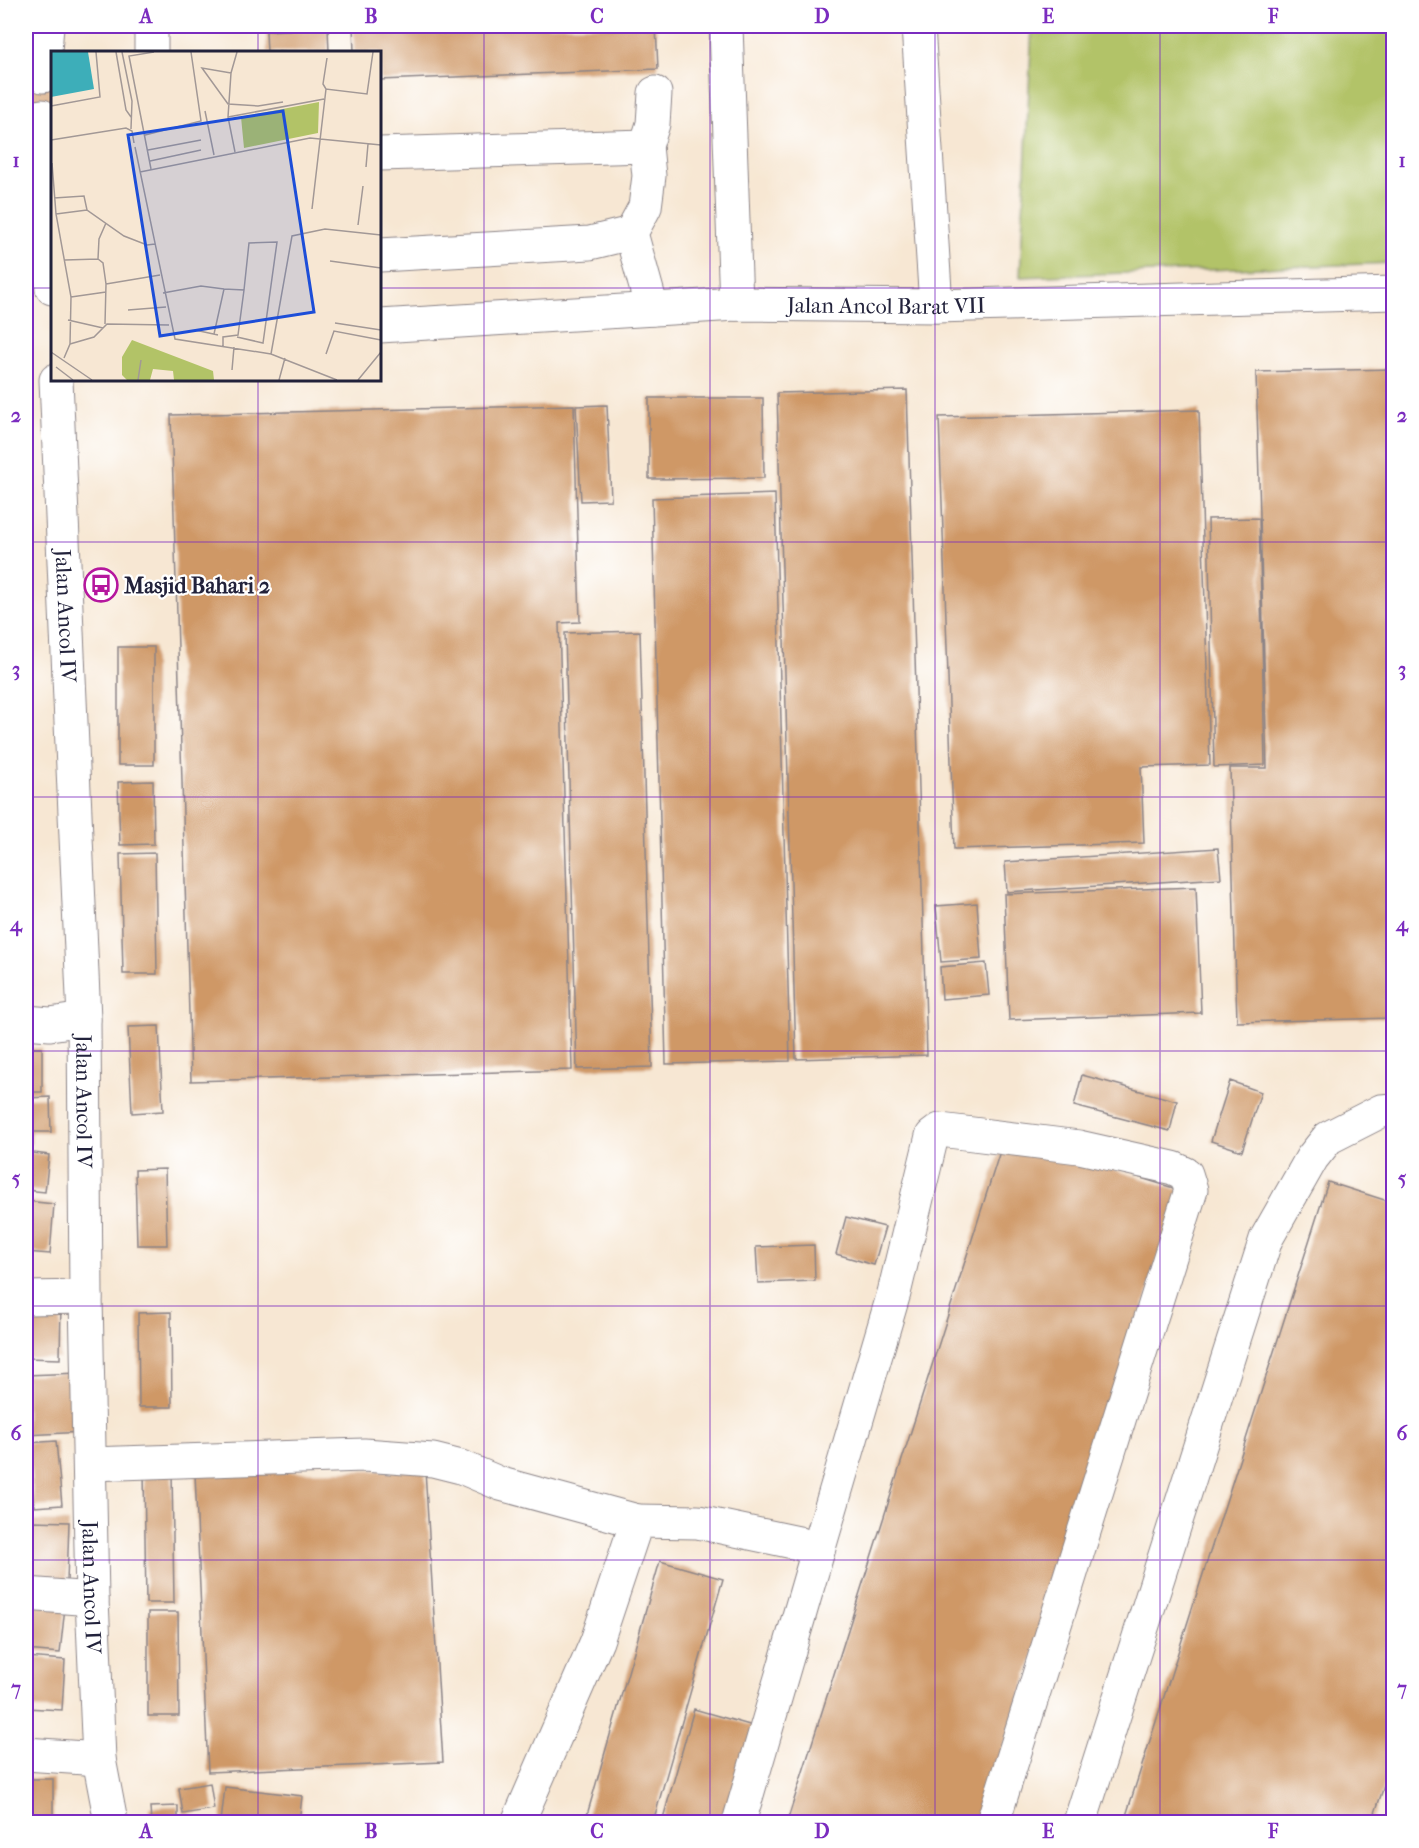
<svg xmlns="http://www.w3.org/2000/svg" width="1419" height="1848" font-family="'IM FELL French Canon',serif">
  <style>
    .green { fill: #b2c367; stroke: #6a7251; stroke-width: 1.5 }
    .building { fill: #cf9866 }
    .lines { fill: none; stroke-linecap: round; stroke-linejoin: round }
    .minor-casing { stroke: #8c8487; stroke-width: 35 }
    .minor { stroke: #fff; stroke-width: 33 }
    .grid { fill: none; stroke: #7b2cbf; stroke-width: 1.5; stroke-opacity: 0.55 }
    .labels { text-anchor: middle; stroke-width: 4.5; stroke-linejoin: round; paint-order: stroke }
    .street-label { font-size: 22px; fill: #22223b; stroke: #fff }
    .poi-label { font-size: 22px; font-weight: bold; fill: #22223b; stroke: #fff; text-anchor: start }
    .inset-road { fill: none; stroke: #a29896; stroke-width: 1.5 }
    .view { fill: #1d4ed8; fill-opacity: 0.15; stroke: #1d4ed8; stroke-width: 3 }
    .inset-edge { fill: none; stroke: #22223b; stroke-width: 3 }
    .neatline { fill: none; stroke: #7b2cbf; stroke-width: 2 }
    .grid-label { font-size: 20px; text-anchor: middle; font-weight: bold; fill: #7b2cbf }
  </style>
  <rect width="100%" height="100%" fill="#fff"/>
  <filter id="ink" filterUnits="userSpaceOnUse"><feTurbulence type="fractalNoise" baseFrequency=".0167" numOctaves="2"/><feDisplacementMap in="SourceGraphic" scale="12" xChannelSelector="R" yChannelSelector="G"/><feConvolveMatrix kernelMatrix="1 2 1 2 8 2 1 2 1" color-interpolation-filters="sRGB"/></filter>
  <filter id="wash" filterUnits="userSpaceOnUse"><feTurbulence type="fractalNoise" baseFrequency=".008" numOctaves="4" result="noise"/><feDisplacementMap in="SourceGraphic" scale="24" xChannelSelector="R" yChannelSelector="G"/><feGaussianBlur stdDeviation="1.35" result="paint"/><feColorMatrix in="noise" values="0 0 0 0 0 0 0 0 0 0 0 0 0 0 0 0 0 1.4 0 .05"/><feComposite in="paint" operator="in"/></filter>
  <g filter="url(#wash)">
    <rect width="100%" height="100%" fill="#f7e7d3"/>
    <!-- green -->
    <path class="green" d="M 1032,26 L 1393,26 L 1393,263 L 1020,277 Z"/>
    <g id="blocks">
      <!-- building -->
      <path class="building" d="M 353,26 L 656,26 L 658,69 L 380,80 L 380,52 L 354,52 Z
        M 328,28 L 329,52 L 267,52 L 266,31 Z
        M 52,76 L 52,116 L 26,116 L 26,77 Z
        M 1394,369 L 1394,1018 L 1237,1022 L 1230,768 L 1267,768 L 1256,372 Z
        M 907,390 L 927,1055 L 796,1059 L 777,393 Z
        M 649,398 L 763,398 L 764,478 L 649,479 Z
        M 574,405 L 580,622 L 559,623 L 572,1070 L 191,1081 L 171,415 Z
        M 607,405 L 611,500 L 581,501 L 576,406 Z
        M 1199,410 L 1210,765 L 1141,767 L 1144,843 L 954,849 L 939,417 Z
        M 775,494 L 790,1061 L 666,1064 L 652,498 Z
        M 1259,518 L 1265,765 L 1214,767 L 1208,519 Z
        M 640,631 L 652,1067 L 577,1069 L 565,633 Z
        M 118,647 L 154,647 L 154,765 L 118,765 Z
        M 153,781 L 154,844 L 120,845 L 118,782 Z
        M 1218,848 L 1221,878 L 1007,892 L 1005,862 Z
        M 155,853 L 157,974 L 123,974 L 120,854 Z
        M 1196,887 L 1201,1013 L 1009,1020 L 1004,894 Z
        M 977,903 L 981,959 L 941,962 L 936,906 Z
        M 986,963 L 989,995 L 942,999 L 940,967 Z
        M 159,1026 L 163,1111 L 132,1113 L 128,1027 Z
        M 26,1048 L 42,1048 L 42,1092 L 26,1092 Z
        M 1082,1075 L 1177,1101 L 1170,1131 L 1074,1106 Z
        M 1230,1081 L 1261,1092 L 1242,1151 L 1211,1141 Z
        M 50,1097 L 51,1132 L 31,1132 L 31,1144 L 26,1144 L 26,1098 Z
        M 1001,1148 L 1092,1163 L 1180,1190 L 981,1822 L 787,1822 Z
        M 26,1152 L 49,1155 L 45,1192 L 26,1190 Z
        M 165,1169 L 167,1245 L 137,1245 L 135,1170 Z
        M 1328,1182 L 1394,1203 L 1394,1756 L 1372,1822 L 1124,1822 Z
        M 26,1201 L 54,1204 L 50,1254 L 26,1252 Z
        M 846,1217 L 885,1227 L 874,1265 L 836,1254 Z
        M 814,1245 L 815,1281 L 758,1283 L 756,1247 Z
        M 26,1302 L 61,1302 L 60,1359 L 26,1358 Z
        M 171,1312 L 172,1407 L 139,1407 L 138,1313 Z
        M 80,1373 L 83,1432 L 26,1435 L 26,1375 Z
        M 56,1441 L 62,1505 L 34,1507 L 28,1443 Z
        M 144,1470 L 172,1470 L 174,1603 L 146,1603 Z
        M 425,1470 L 443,1762 L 208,1772 L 195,1473 Z
        M 32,1521 L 69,1522 L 67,1582 L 29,1581 Z
        M 660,1561 L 723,1579 L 653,1822 L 585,1822 Z
        M 26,1603 L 65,1607 L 60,1653 L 26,1650 Z
        M 148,1612 L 178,1612 L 179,1716 L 148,1716 Z
        M 26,1657 L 65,1660 L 62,1710 L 26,1708 Z
        M 694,1709 L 760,1728 L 733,1822 L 662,1822 Z
        M 26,1779 L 53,1779 L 53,1822 L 26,1822 Z
        M 210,1783 L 214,1809 L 183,1814 L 179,1788 Z
        M 225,1787 L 302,1796 L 299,1822 L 221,1822 Z
        M 178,1806 L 178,1822 L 151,1822 L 150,1807 Z"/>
    </g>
  </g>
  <g filter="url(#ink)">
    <use href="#blocks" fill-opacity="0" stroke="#8c8487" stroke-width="1.5"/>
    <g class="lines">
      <defs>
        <g id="minor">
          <path d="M 151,26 L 151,52"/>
          <path d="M 726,26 L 736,304"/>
          <path d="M 918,26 L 936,306"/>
          <path d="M 43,76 L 47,26"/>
          <path d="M 42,116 L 52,288"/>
          <path d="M 380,154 L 646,146"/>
          <path d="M 380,255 L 590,243 L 631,233"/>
          <path d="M 652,309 L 631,233 L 645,207 L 649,176 L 646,146 L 653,124 L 655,93"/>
          <path id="s1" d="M 380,326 L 736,304 L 936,306 L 1394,293"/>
          <path id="s2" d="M 56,380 L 84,1019 L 86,1297 L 92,1599 L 99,1759 L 111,1822"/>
          <path d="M 26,1022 L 50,1024 L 84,1019"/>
          <path d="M 26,1298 L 86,1297"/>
          <path d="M 90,1464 L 364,1455 L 433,1460 L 461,1467 L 501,1484 L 637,1521"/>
          <path d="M 818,1551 L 894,1293 L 932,1136 L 940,1130 L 1079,1147 L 1173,1168 L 1186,1174 L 1191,1190 L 993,1822"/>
          <path d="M 26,1594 L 92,1599"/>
          <path d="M 26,1754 L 99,1759"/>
          <path d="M 518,1822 L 597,1641 L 637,1521 L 698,1522 L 798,1543 L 818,1551 L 739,1822"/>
          <path d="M 1080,1822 L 1266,1239 L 1312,1158 L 1328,1138 L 1381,1111 L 1394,1110"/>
        </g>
      </defs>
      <!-- minor casing -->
      <use href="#minor" class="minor-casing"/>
      <!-- minor -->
      <use href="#minor" class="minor"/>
    </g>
  </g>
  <!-- grid -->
  <path class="grid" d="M 258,26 L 258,52M 484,26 L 484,1822M 710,26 L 710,1822M 935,26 L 935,1822M 1160,26 L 1160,1822M 26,288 L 52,288M 380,288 L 1394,288M 258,380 L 258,1822M 26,542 L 1394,542M 26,797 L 1394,797M 26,1051 L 1394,1051M 26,1306 L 1394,1306M 26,1560 L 1394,1560"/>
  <!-- icons -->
  <defs>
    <symbol id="bus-ring" viewBox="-11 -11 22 22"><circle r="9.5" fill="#fff" stroke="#b5179e" stroke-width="1.5"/><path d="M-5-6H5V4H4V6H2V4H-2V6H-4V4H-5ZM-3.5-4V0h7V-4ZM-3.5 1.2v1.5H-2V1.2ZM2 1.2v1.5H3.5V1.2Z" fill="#b5179e"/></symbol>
  </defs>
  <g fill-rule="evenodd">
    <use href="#bus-ring" x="82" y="566" width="38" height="38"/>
  </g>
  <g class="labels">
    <!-- street labels -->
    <g class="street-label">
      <text dy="8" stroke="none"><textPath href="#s1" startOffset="507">Jalan Ancol Barat VII</textPath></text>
      <text dy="8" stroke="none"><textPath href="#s2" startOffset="236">Jalan Ancol IV</textPath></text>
      <text dy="8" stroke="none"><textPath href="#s2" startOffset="722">Jalan Ancol IV</textPath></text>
      <text dy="8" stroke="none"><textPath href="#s2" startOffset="1208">Jalan Ancol IV</textPath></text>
    </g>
    <!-- poi labels -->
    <g class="poi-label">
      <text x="124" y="593">Masjid Bahari 2</text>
    </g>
  </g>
  <!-- overview -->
  <g transform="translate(51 51)">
    <rect width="330" height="330" fill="#f7e7d3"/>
    <path d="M 268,51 L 267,82 L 193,97 L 190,66 ZM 81,289 L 162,320 L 163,329 L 123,329 L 122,320 L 102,318 L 99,329 L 76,329 L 71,324 L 71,306 Z" fill="#b2c367"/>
    <path d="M 0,1 L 37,1 L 43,38 L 0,46 Z" fill="#3daeb9"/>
    <path class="inset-road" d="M 65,1 L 75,59 L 80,66M 71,1 L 81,50 L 80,78M 180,22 L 151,17 L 177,53 L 207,55 L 232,51M 275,38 L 272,33 L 276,7M 0,55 L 49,46 L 45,1M 154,60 L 163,104M 177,66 L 273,48M 94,84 L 150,70 L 140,1M 0,89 L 75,77 L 81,80 L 83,92M 84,96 L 124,288 L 220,303 L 286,329M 97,99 L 150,89M 184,101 L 177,66 L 180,22 L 186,1M 99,110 L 150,99M 1,112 L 5,163 L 20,246 L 19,293 L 13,307M 315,116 L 317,93M 100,118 L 78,5 L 103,1M 89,121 L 259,87 L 330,94M 3,147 L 33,145 L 36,159 L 73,185 L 96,194 L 104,193M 261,158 L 275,38 L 316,43 L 322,1M 5,163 L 36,159M 307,174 L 312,135M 14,209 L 47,208M 279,210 L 330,217M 55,233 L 109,224M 112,242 L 150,235 L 173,238M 20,246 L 55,241M 77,259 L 115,256M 17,269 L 52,277M 284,272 L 330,279M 54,273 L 55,233 L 52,212 L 47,208 L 48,188 L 55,172M 144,279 L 167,284M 163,283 L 173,238 L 193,239 L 187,284 L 172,286 L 172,295M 186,286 L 212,292 L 226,191 L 198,192 L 193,239M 19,293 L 43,286 L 56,273 L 118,274M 0,301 L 41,329M 220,303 L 241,185 L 274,178 L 330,184M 275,303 L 283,280 L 330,289M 5,316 L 22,329M 181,319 L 183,296M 87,329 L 90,309M 228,329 L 234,307M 307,329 L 330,301"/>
    <path class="view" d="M 232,60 L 263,261 L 109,285 L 77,84 Z"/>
    <rect width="330" height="330" class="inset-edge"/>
  </g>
  <!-- margin -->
  <rect width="1419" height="1848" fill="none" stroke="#fff" stroke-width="66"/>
  <rect x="33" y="33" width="1353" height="1782" class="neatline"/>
  <g class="grid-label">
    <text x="146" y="23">A</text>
    <text x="371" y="23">B</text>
    <text x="597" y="23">C</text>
    <text x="822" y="23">D</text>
    <text x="1048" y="23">E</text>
    <text x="1273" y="23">F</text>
    <text x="16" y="167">1</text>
    <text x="1402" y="167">1</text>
    <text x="16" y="422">2</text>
    <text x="1402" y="422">2</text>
    <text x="16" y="676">3</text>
    <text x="1402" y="676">3</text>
    <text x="16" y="931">4</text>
    <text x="1402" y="931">4</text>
    <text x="16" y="1185">5</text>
    <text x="1402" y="1185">5</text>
    <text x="16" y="1440">6</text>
    <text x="1402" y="1440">6</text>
    <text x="16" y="1695">7</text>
    <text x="1402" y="1695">7</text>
    <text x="146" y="1838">A</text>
    <text x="371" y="1838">B</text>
    <text x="597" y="1838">C</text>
    <text x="822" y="1838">D</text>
    <text x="1048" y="1838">E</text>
    <text x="1273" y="1838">F</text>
  </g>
</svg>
